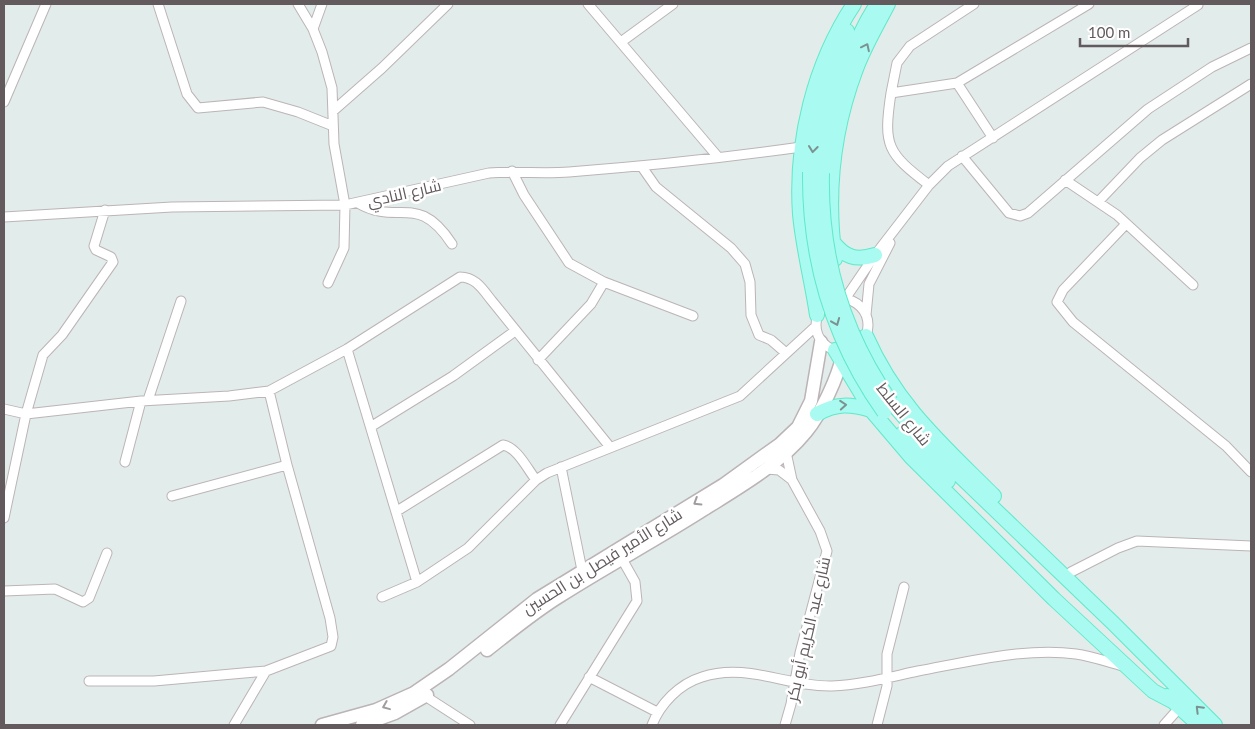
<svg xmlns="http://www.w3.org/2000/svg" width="1255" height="729" font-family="Lato,Cairo,sans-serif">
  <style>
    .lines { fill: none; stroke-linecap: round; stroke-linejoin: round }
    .street-casing { stroke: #bcb4b7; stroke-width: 11 }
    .secondary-casing { stroke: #bbb3b6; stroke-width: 15 }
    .primary-casing { stroke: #5ee9c9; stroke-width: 16 }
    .street { stroke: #fff; stroke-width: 9 }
    .secondary { stroke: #fff; stroke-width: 12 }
    .primary { stroke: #a9faf1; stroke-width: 14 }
    .primary-bridge-casing { stroke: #5ee9c9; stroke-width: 16; stroke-linecap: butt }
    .primary-bridge { stroke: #a9faf1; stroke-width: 14 }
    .oneway { stroke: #7b9291 }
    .oneway2 { stroke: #a19c9e }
    .labels { text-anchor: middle; stroke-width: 5; stroke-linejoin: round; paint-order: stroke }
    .street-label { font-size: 16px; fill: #625a5d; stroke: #fff }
  </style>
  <rect width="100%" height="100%" fill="#e2ecea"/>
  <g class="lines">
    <defs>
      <path id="street" d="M 158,4 L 187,94 L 198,108 L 263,102 L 298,112 L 333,126
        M 298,4 L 313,29
        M 322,4 L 313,29 L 322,52 L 332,88 L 334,144 L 345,205 L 344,248 L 328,283
        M 588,4 L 718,157
        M 974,4 L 910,46 L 897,63 L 891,93 L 957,83 L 993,138
        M 621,42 L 673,4
        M 957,83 L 1089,4
        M 891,93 C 883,146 887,153 929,185
        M 4,102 L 46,4
        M 333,111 L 382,68 L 448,4
        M 962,156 L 1009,213 L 1020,216 L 1028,213 L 1148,109 L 1212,67 L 1251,48
        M 642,167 L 656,187 L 731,248 L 745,264 L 750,282 L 751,315 L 759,335 L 771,340 L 786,353
        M 512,171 L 524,195 L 569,263 L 604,282 L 591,304 L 538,360
        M 1065,180 L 1117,215 L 1193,285
        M 1098,202 L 1140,158 L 1162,140 L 1251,84
        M 358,203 C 399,227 417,191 452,244
        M 4,217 L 172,207 L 345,205 L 489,173 C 516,171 543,174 569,172 C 647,166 724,158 801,147
        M 1126,224 L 1063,290 L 1057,302 L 1073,322 L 1226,446 L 1251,472
        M 604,282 L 693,316
        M816 325a26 26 0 1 1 52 0a26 26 0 1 1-52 0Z
        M 845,299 L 875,255 L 929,185 L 948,166 L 1198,5
        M 866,315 L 869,284 L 890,243
        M 347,349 L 417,582
        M 148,400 L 181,301
        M 4,409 L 26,414 L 43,355 L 62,335 L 113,262 L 111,257 L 96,250 L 94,246 L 105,210
        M 372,426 L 453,376 L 515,331
        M 125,462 L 141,401
        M 561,467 L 583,575
        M 766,469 L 779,470 L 792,480
        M 172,496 L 287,465
        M 397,511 L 503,445 C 517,447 528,470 536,480
        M 4,518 L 26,414 L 141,401 L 229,396 L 269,391 L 347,349 L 460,277 C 476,277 483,290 492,301 L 610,447
        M 1071,572 L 1118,548 L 1137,541 L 1251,546
        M 4,591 L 55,589 L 83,602 L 89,598 L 107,553
        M 382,597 L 417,582 L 468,548 L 536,480 L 547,473 L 740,396 L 816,326
        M 589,677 L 657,712
        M 89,681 L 154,681 L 266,671 L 331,646 L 333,637 L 330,618 L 287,465 L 269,391
        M 425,696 L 470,725
        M 234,725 L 266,671
        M 560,725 L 637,601 L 635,582 L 622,559
        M 652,725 C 660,704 679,684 702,677 C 747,662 787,687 832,686 C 861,685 890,677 918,671 C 967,662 1026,647 1076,654 C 1091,656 1108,662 1123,666
        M 785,725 L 791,704 L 800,653 L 827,551 L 820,531 L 792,480 L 786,452
        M 877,725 L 887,686 L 887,654 L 904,587
        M 1164,725 L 1180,707"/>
      <path id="secondary" d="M 487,650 C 510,632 534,612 560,596 C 607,566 656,540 703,510 C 738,488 779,465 806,432 C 821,414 838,377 843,354
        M 322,725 L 376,710 L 414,693 L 449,669 L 537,599 L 723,485 L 780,444 L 798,427 L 811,401 L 821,342
        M 362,725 L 395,713 L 427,695"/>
      <path id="primary" d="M 810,172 C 816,123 827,77 847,31
        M 822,173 C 829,113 845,55 877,4
        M 833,242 C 845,257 855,261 875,255
        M 835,259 C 826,195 833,130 856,69 C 864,47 877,25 888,4
        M 817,315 C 812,281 803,248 800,214 C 795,142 814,64 854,4
        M 866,336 C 897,406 942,444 994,496
        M 835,350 L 871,410 L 911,457 L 1054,599 L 1153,691 L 1172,701
        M 891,402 L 934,451 L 1113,623 L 1215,725
        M 817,414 C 837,403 850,404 871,410
        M 903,433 L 948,481
        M 1167,696 L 1199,725"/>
    </defs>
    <!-- street casing -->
    <use href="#street" class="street-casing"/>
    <!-- secondary casing -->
    <use href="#secondary" class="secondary-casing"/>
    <!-- primary casing -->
    <use href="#primary" class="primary-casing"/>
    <!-- street -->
    <use href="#street" class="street"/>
    <!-- secondary -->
    <use href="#secondary" class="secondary"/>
    <!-- primary -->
    <use href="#primary" class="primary"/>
    <defs>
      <path id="primary-bridge" d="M 810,172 C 809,260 833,340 884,412
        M 822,173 C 820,257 842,332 891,402"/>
    </defs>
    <!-- primary-bridge casing -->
    <use href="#primary-bridge" class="primary-bridge-casing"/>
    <!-- primary-bridge -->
    <use href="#primary-bridge" class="primary-bridge"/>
  </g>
  <!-- one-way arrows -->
  <defs><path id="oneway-chevron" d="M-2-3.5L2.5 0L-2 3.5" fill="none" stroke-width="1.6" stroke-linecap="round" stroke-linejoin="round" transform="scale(1.25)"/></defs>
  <g class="oneway">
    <use href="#oneway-chevron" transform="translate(866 47) rotate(-64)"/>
    <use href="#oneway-chevron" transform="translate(813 149) rotate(97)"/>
    <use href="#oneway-chevron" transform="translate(836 322) rotate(68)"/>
    <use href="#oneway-chevron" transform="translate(843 405) rotate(-4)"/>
    <use href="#oneway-chevron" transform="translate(1199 709) rotate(-135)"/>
  </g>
  <g class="oneway2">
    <use href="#oneway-chevron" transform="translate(697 502) rotate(148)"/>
    <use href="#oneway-chevron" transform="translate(386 706) rotate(158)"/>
  </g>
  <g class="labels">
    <!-- street labels -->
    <g class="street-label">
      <text transform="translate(404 193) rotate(-13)" y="6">شارع النادي</text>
      <text transform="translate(904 414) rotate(51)" y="6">شارع السلط</text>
      <text transform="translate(602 561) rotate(-32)" y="6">شارع الأمير فيصل بن الحسين</text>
      <text transform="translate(808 629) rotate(-77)" y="6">شارع عبد الكريم أبو بكر</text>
    </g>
  </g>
  <!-- border -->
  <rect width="1255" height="729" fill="none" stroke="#625a5d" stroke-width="10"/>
  <!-- scale -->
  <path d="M1080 38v8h108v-8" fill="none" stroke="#625a5d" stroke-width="2.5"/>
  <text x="1088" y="38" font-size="15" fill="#625a5d" stroke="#ffffff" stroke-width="4" paint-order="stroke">100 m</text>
</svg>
